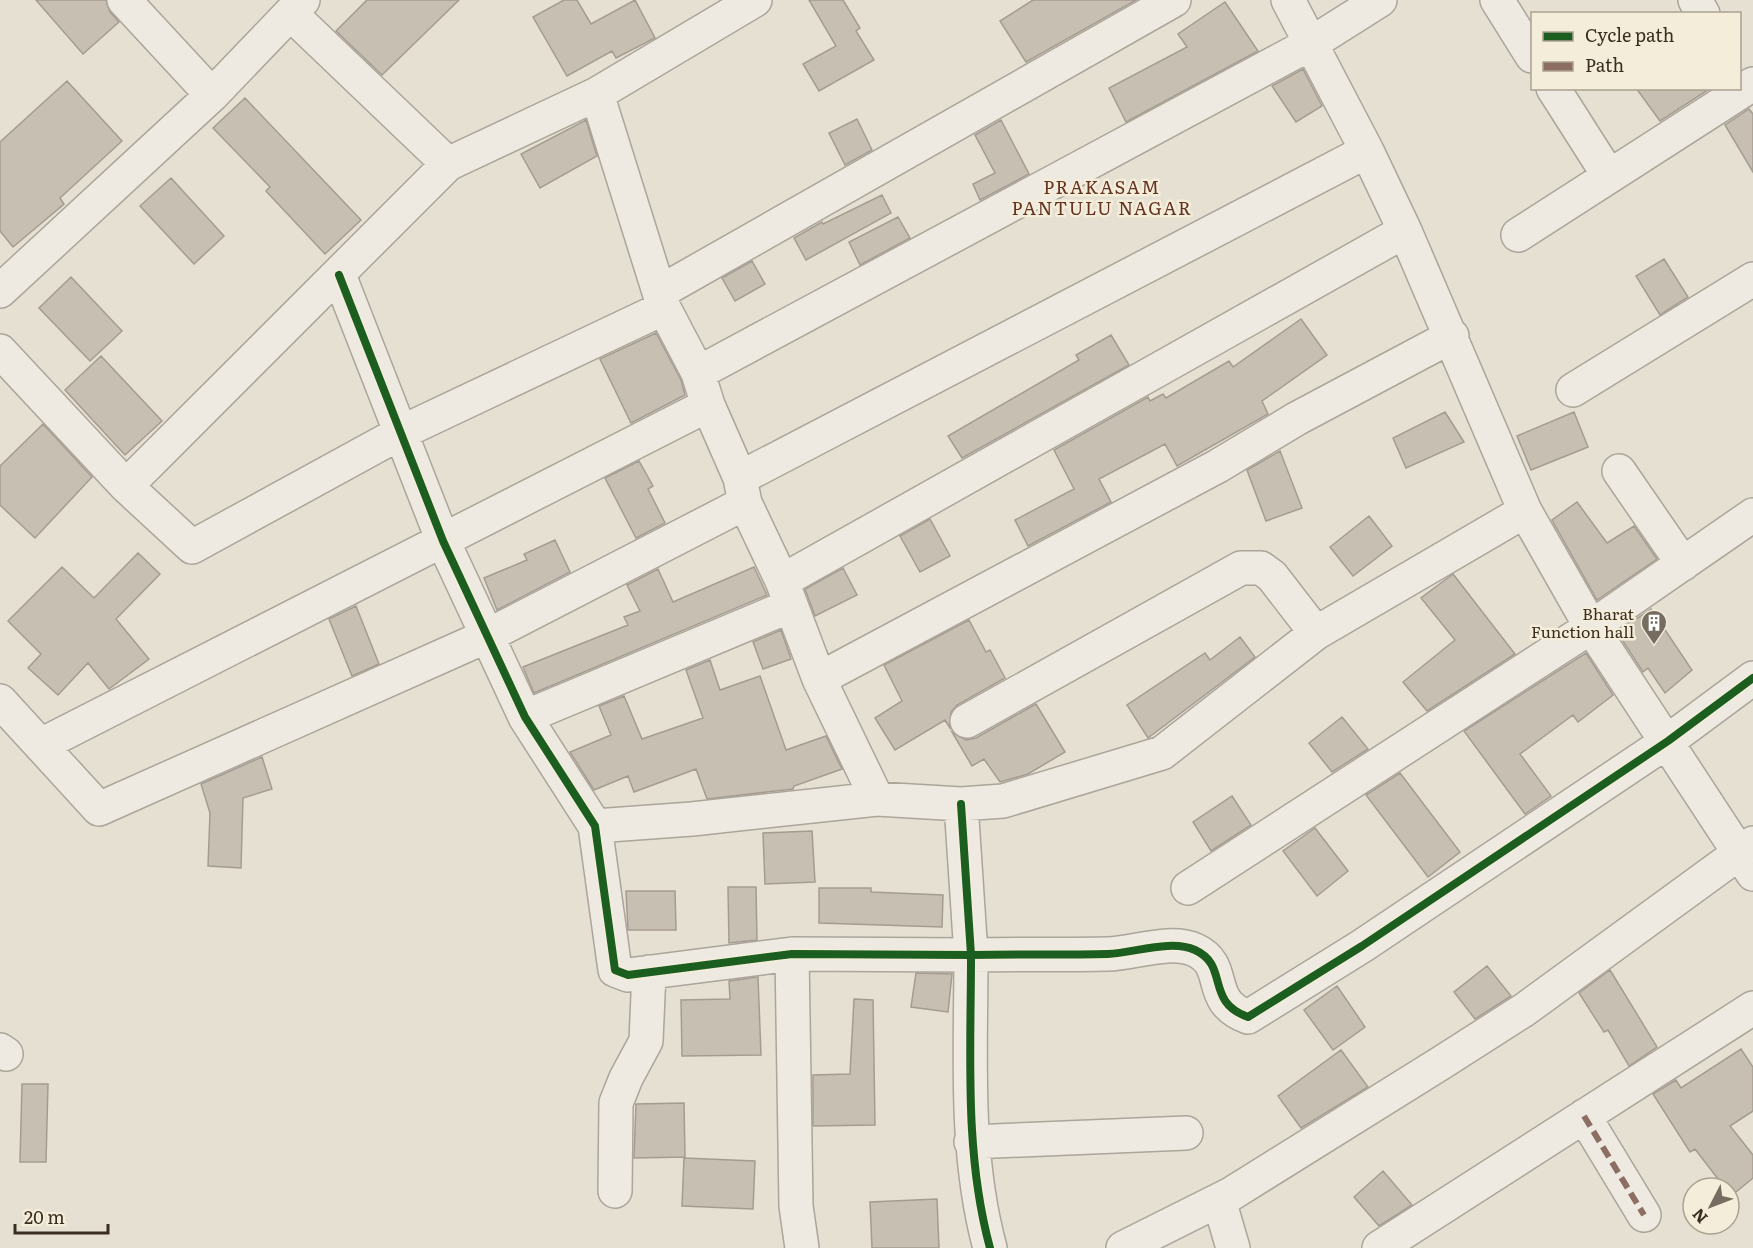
<svg xmlns="http://www.w3.org/2000/svg" width="1753" height="1248" font-family="Literata,serif">
  <style>
    .building { fill: #c8bfb3; stroke: #a59c91; stroke-width: 1.5 }
    .lines { fill: none; stroke-linecap: round; stroke-linejoin: round }
    .minor-casing { stroke: #aba59a; stroke-width: 36 }
    .minor { stroke: #eeeae2; stroke-width: 33 }
    .quiet { stroke: #8d6e63; stroke-width: 6; stroke-dasharray: 12 6; stroke-linecap: butt }
    .cycleway-casing { stroke: #f4edd9; stroke-width: 11 }
    .cycleway { stroke: #1b5e20; stroke-width: 8 }
    .labels { text-anchor: middle; stroke-width: 5; stroke-linejoin: round; paint-order: stroke }
    .poi-label { font-size: 16px; fill: #3a2e22; stroke: #f4edd9; text-anchor: end }
    .neighbourhood-label { font-size: 18px; letter-spacing: 1.5px; fill: #643323; stroke: #f4edd9 }
  </style>
  <rect width="100%" height="100%" fill="#e5e0d2"/>
  <!-- building -->
  <path class="building" d="M 36,0 L 106,0 L 110,12 L 119,22 L 83,54 Z
    M 367,0 L 459,0 L 382,75 L 336,31 Z
    M 564,0 L 577,0 L 591,24 L 635,0 L 655,38 L 616,58 L 612,51 L 567,76 L 533,17 Z
    M 809,0 L 843,0 L 860,28 L 856,31 L 874,60 L 819,91 L 803,64 L 836,46 Z
    M 1033,0 L 1136,0 L 1026,62 L 1000,21 Z
    M 1225,2 L 1258,51 L 1126,122 L 1109,88 L 1187,47 L 1178,34 Z
    M 1303,69 L 1322,106 L 1296,122 L 1272,86 Z
    M 67,81 L 122,141 L 60,198 L 64,204 L 13,247 L 0,231 L 0,142 Z
    M 1636,88 L 1711,88 L 1660,121 Z
    M 245,98 L 361,220 L 325,254 L 266,191 L 270,187 L 213,128 Z
    M 1749,109 L 1753,114 L 1753,172 L 1725,125 Z
    M 857,119 L 872,150 L 845,165 L 829,133 Z
    M 586,120 L 597,156 L 540,188 L 521,154 Z
    M 1001,120 L 1029,174 L 980,200 L 973,184 L 995,173 L 975,135 Z
    M 171,178 L 224,236 L 194,264 L 140,206 Z
    M 882,195 L 891,213 L 806,260 L 794,238 L 822,222 L 823,224 Z
    M 898,217 L 910,238 L 860,265 L 849,242 Z
    M 1664,259 L 1688,297 L 1660,315 L 1636,276 Z
    M 752,261 L 765,284 L 735,301 L 722,278 Z
    M 71,277 L 122,331 L 90,361 L 39,308 Z
    M 1301,319 L 1327,355 L 1262,401 L 1268,414 L 1177,466 L 1165,444 L 1099,479 L 1111,502 L 1028,546 L 1015,520 L 1074,489 L 1054,450 L 1148,397 L 1150,401 L 1163,394 L 1166,398 L 1229,361 L 1233,367 Z
    M 656,333 L 681,380 L 685,395 L 631,423 L 600,359 Z
    M 1111,335 L 1129,365 L 962,458 L 948,436 L 1079,360 L 1076,355 Z
    M 101,356 L 162,421 L 125,455 L 65,390 Z
    M 1445,412 L 1464,442 L 1406,468 L 1393,438 Z
    M 1574,412 L 1588,447 L 1531,470 L 1517,436 Z
    M 43,424 L 92,477 L 35,538 L 0,505 L 0,466 Z
    M 1280,451 L 1302,508 L 1266,521 L 1247,470 Z
    M 639,461 L 653,486 L 648,489 L 665,523 L 636,538 L 605,478 Z
    M 1577,502 L 1607,543 L 1634,526 L 1657,559 L 1597,600 L 1552,520 Z
    M 1369,516 L 1392,546 L 1353,576 L 1330,547 Z
    M 930,519 L 950,556 L 920,572 L 900,536 Z
    M 555,540 L 570,572 L 497,610 L 484,578 L 527,560 L 524,554 Z
    M 138,553 L 160,574 L 116,619 L 149,659 L 109,689 L 88,663 L 58,695 L 28,668 L 41,654 L 8,621 L 62,567 L 94,598 Z
    M 754,567 L 767,595 L 534,693 L 523,667 L 628,625 L 624,617 L 640,611 L 627,585 L 658,569 L 673,602 Z
    M 843,568 L 857,595 L 815,616 L 805,589 Z
    M 1453,574 L 1515,654 L 1427,711 L 1403,682 L 1455,640 L 1421,598 Z
    M 356,606 L 379,664 L 352,676 L 329,619 Z
    M 1651,609 L 1692,670 L 1665,693 L 1648,668 L 1643,672 L 1617,632 Z
    M 969,620 L 986,652 L 990,650 L 1005,678 L 957,705 L 951,712 L 950,728 L 945,720 L 895,750 L 875,718 L 902,701 L 884,665 Z
    M 781,630 L 791,659 L 763,669 L 753,642 Z
    M 1240,637 L 1255,657 L 1148,738 L 1127,705 L 1205,653 L 1210,660 Z
    M 1586,653 L 1613,695 L 1578,722 L 1573,715 L 1520,754 L 1551,796 L 1525,814 L 1464,731 Z
    M 710,660 L 720,690 L 760,676 L 786,750 L 826,736 L 842,769 L 794,786 L 793,789 L 707,799 L 696,769 L 634,792 L 628,776 L 594,790 L 570,752 L 611,735 L 599,706 L 624,696 L 642,739 L 703,718 L 686,670 Z
    M 1036,704 L 1065,752 L 1028,774 L 1000,782 L 984,759 L 972,766 L 952,732 L 966,740 L 976,738 Z
    M 1342,717 L 1368,749 L 1332,772 L 1309,743 Z
    M 262,757 L 272,789 L 243,798 L 241,868 L 208,866 L 210,813 L 201,784 Z
    M 1400,773 L 1460,852 L 1428,877 L 1366,795 Z
    M 1232,796 L 1251,825 L 1211,851 L 1193,822 Z
    M 1315,828 L 1348,871 L 1317,896 L 1283,851 Z
    M 812,831 L 815,882 L 765,884 L 763,833 Z
    M 728,887 L 756,887 L 757,940 L 729,943 Z
    M 819,888 L 871,888 L 871,892 L 943,895 L 942,927 L 819,923 Z
    M 626,891 L 675,891 L 676,930 L 628,930 Z
    M 1487,966 L 1511,996 L 1475,1019 L 1454,992 Z
    M 1610,970 L 1657,1047 L 1629,1066 L 1608,1030 L 1604,1032 L 1579,993 Z
    M 916,973 L 952,974 L 948,1012 L 911,1007 Z
    M 758,977 L 761,1055 L 682,1056 L 681,1000 L 730,999 L 729,981 Z
    M 1337,986 L 1365,1027 L 1333,1050 L 1304,1010 Z
    M 854,999 L 873,1000 L 875,1125 L 813,1126 L 813,1075 L 850,1074 Z
    M 1741,1049 L 1753,1067 L 1753,1111 L 1730,1126 L 1753,1155 L 1753,1178 L 1731,1196 L 1729,1188 L 1725,1188 L 1695,1149 L 1690,1152 L 1653,1094 L 1676,1080 L 1681,1088 Z
    M 1341,1050 L 1368,1087 L 1301,1128 L 1278,1096 Z
    M 22,1084 L 48,1084 L 46,1162 L 20,1162 Z
    M 684,1103 L 685,1157 L 634,1158 L 636,1104 Z
    M 684,1158 L 755,1161 L 753,1209 L 682,1206 Z
    M 1383,1171 L 1412,1205 L 1379,1226 L 1354,1197 Z
    M 937,1199 L 939,1248 L 872,1248 L 870,1202 Z"/>
  <g class="lines">
    <defs>
      <path id="minor" d="M 124,0 L 212,95
        M 1288,0 L 1367,151 L 1405,231 L 1525,511 L 1591,627 L 1753,874
        M 1497,0 L 1532,56
        M 1695,0 L 1703,14
        M 291,14 L 448,164
        M 1553,88 L 1609,176
        M 597,94 L 664,308 L 698,373 L 708,405 L 740,478 L 745,503 L 782,581 L 819,679 L 877,799
        M 1518,235 L 1753,84
        M 339,275 L 443,541 L 525,717 L 595,826 L 615,970 L 628,975 L 792,954 L 971,955 C 971,1053 964,1152 990,1248
        M 0,291 L 212,95 L 303,0
        M 660,292 L 1174,0
        M 0,351 L 126,486 L 192,547 L 402,432 L 664,308
        M 698,373 L 1312,43 L 1380,0
        M 1573,390 L 1753,279
        M 1619,471 L 1683,564
        M 740,478 L 1367,151
        M 126,486 L 448,164 L 597,94 L 755,0
        M 782,581 L 1405,231
        M 819,679 L 1218,466 L 1296,419 L 1452,336
        M 0,701 L 99,809 L 487,636 L 745,503
        M 525,717 L 790,606
        M 967,721 L 1241,568 L 1261,568 L 1272,576 L 1316,633
        M 41,745 L 708,405
        M 961,804 L 971,955 C 1017,954 1063,955 1108,954 C 1134,953 1171,939 1195,950 C 1230,966 1204,1001 1248,1017 L 1362,946 L 1668,741 L 1753,678
        M 595,826 L 692,819 L 877,799 L 961,804 L 1003,801 L 1162,753 L 1316,633 L 1525,511
        M 1188,888 L 1591,627 L 1753,515
        M 792,954 L 796,1206 L 802,1248
        M 0,1050 L 6,1054
        M 1584,1116 L 1644,1215
        M 971,1142 L 1186,1133
        M 615,1191 L 616,1103 L 626,1078 L 646,1041 L 649,972
        M 1219,1200 L 1233,1248
        M 1123,1248 L 1231,1194 L 1441,1063 L 1524,1010 L 1753,843
        M 1379,1248 L 1753,1008"/>
    </defs>
    <!-- minor casing -->
    <use href="#minor" class="minor-casing"/>
    <!-- minor -->
    <use href="#minor" class="minor"/>
    <!-- quiet -->
    <path class="quiet" d="M 1584,1116 L 1644,1215"/>
    <defs>
      <path id="cycleway" d="M 339,275 L 443,541 L 525,717 L 595,826 L 615,970 L 628,975 L 792,954 L 971,955 C 971,1053 964,1152 990,1248
        M 961,804 L 971,955 C 1017,954 1063,955 1108,954 C 1134,953 1171,939 1195,950 C 1230,966 1204,1001 1248,1017 L 1362,946 L 1668,741 L 1753,678"/>
    </defs>
    <!-- cycleway casing -->
    <use href="#cycleway" class="cycleway-casing"/>
    <!-- cycleway -->
    <use href="#cycleway" class="cycleway"/>
  </g>
  <!-- icons -->
  <defs>
    <symbol id="building-pin" viewBox="-11 -11 22 30"><path d="M0 17L-7.5 6A9.5 9.5 0 1 1 7.5 6Z" fill="#766c60" stroke="#f4edd9"/><path d="M-4-6H4V6H1V3H-1V6H-4ZM-2.5-4.3h1.7v1.8h-1.7ZM.8-4.3h1.7v1.8H.8ZM-2.5-1h1.7V.8h-1.7ZM.8-1h1.7V.8H.8Z" fill="#fff"/></symbol>
  </defs>
  <g fill-rule="evenodd">
    <use href="#building-pin" x="1639" y="608" width="30" height="40"/>
  </g>
  <g class="labels">
    <!-- poi labels -->
    <g class="poi-label">
      <text x="1634" y="620">Bharat<tspan x="1634" dy="18">Function hall</tspan></text>
    </g>
    <!-- neighbourhood labels -->
    <g class="neighbourhood-label">
      <text x="1102" y="194">PRAKASAM<tspan x="1102" dy="21">PANTULU NAGAR</tspan></text>
    </g>
  </g>
  <!-- legend -->
  <rect x="1531" y="12" width="210" height="78" fill="#f4edd9" stroke="#aaa190" stroke-width="1.5"/>
  <rect x="1543" y="32" width="30" height="9" fill="#1b5e20" stroke="#aaa190" stroke-width="1.5"/>
  <text x="1585" y="42" font-size="18" fill="#3a2e22">Cycle path</text>
  <rect x="1543" y="62" width="30" height="9" fill="#8d6e63" stroke="#aaa190" stroke-width="1.5"/>
  <text x="1585" y="72" font-size="18" fill="#3a2e22">Path</text>
  <!-- north arrow -->
  <g transform="translate(1711 1206) rotate(228)"><circle r="28" fill="#f4edd9" stroke="#aaa190" stroke-width="1.5"/>
  <path d="M0-4.5L10 22L0 15L-10 22Z" fill="#766c60"/>
  <text y="-9" font-size="16" font-weight="bold" text-anchor="middle" fill="#3a2e22">N</text>
  </g>
  <!-- scale -->
  <path d="M15 1224v9h93v-9" fill="none" stroke="#3a2e22" stroke-width="3"/>
  <text x="24" y="1224" font-size="18" fill="#3a2e22" stroke="#f4edd9" stroke-width="4.5" paint-order="stroke">20 m</text>
</svg>
